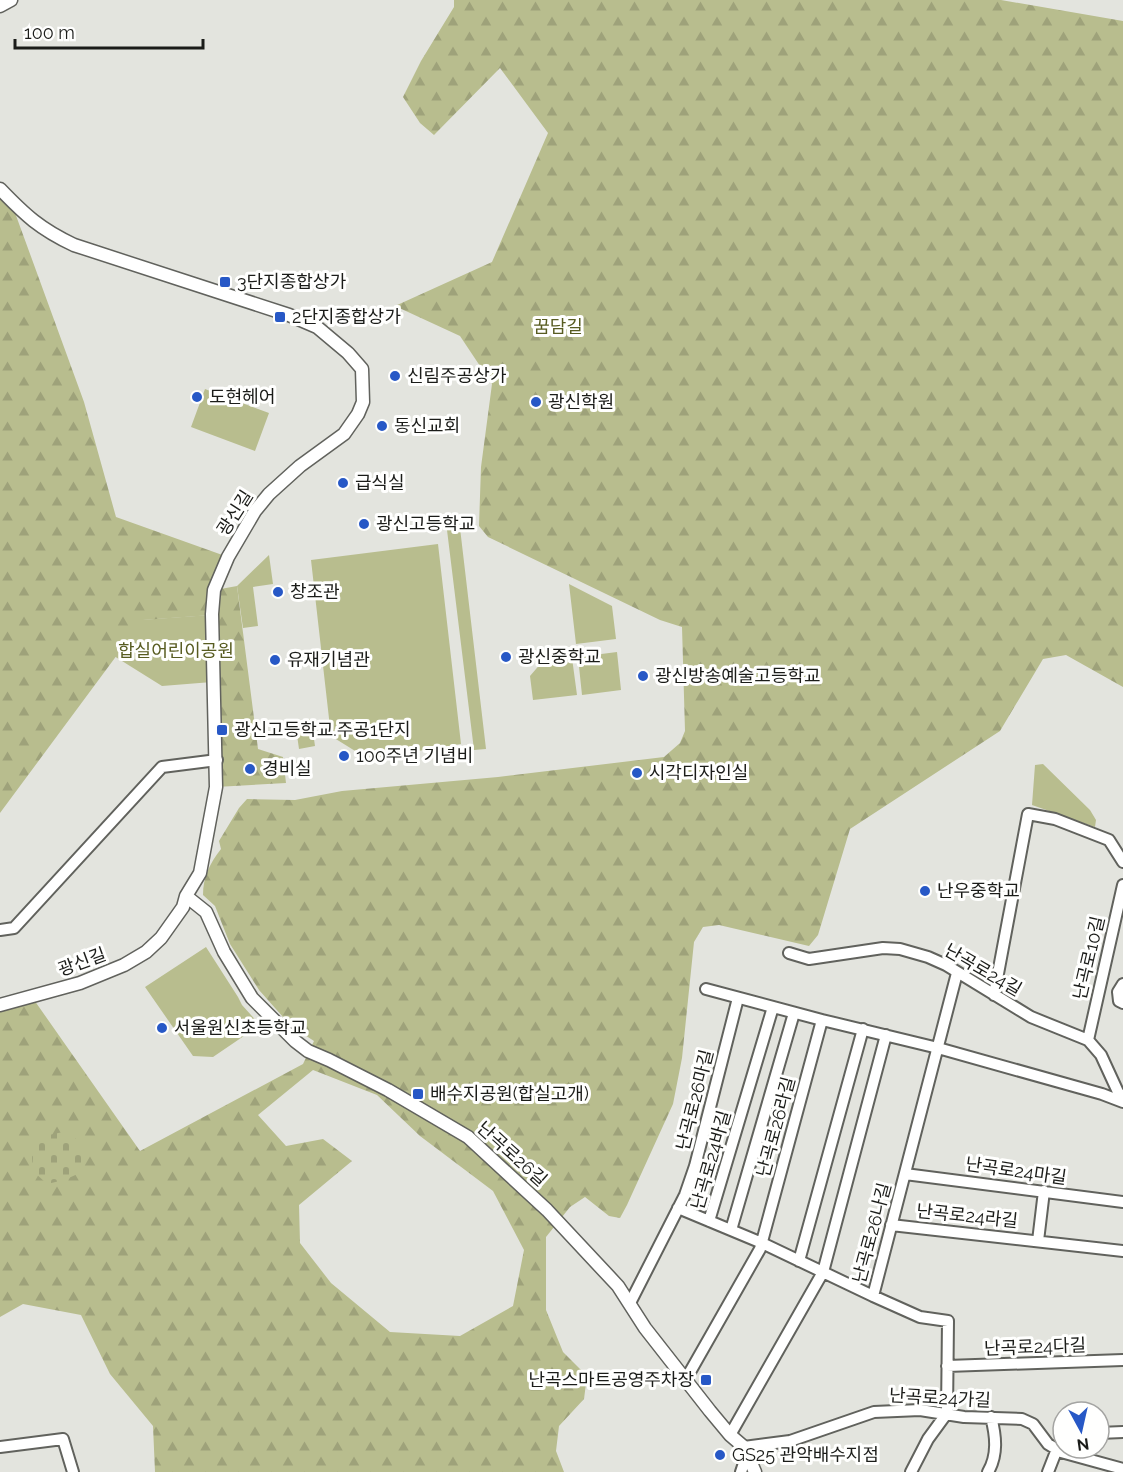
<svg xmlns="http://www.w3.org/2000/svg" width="1123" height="1472" font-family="Raleway,'Noto Sans KR',sans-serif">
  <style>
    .green { fill: #b8bd8e }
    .forest { fill: url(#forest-firs); fill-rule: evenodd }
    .cemetery { fill: url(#cemetery-stones) }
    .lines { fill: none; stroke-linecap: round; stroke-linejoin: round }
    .minor-casing { stroke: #61625d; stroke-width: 14 }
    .tertiary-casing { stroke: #61625d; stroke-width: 15 }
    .minor { stroke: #fff; stroke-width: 10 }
    .tertiary { stroke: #fff; stroke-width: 12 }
    .poi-dot { fill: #2758c6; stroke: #fffffe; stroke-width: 2 }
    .labels { text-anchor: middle; stroke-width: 6; stroke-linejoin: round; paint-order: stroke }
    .poi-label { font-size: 18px; fill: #1b1c19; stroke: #fffffe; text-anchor: start }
    .park-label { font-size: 18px; fill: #585c21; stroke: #fffffe }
    .street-label { font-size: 18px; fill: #1b1c19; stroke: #fffffe }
  </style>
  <defs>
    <pattern id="forest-firs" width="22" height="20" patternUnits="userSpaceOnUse" patternTransform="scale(1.5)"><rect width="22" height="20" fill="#b8bd8e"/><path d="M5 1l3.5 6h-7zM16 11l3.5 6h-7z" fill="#9ea27a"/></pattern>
    <pattern id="cemetery-stones" width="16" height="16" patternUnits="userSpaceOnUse" patternTransform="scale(1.5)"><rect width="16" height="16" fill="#b8bd8e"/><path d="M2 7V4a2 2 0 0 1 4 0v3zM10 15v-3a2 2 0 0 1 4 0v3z" fill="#9ea27a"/></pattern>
  </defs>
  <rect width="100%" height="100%" fill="#e3e4de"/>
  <!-- green -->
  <path class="green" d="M 205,389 L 269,413 L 255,451 L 191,427 Z
    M 460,528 L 486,749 L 474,750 L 447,530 Z
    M 438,544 L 461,744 L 368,759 L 331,736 L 311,560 Z
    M 269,555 L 273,584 L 253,587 L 258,626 L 243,628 L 237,586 Z
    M 569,584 L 612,606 L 616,639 L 576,644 Z
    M 210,615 L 212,682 L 162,686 L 114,656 L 140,620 Z
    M 617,652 L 621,690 L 582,695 L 578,657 Z
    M 572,658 L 577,695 L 533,700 L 530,676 L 542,662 Z
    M 311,719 L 315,746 L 299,749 L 295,721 Z
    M 1043,764 L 1090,810 L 1096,820 L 1095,827 L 1032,805 L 1035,765 Z
    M 206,947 L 238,997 L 242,1005 L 260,1025 L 213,1057 L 193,1056 L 145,987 Z"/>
  <!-- forest -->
  <path class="forest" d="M 454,0 L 1001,0 L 1123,21 L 1123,687 L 1066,655 L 1043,659 L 1000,731 L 850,829 L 818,935 L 809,946 L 719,925 L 703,927 L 694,942 L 682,1058 L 673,1104 L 627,1205 L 620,1218 L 609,1216 L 585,1197 L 570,1207 L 546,1237 L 546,1310 L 563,1352 L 587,1376 L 584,1399 L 559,1426 L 556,1451 L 564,1472 L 155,1472 L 153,1426 L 110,1374 L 81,1315 L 23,1304 L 0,1317 L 0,1005 L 32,997 L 140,1151 L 303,1064 L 314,1041 L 291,1026 L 259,990 L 230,944 L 215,906 L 203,895 C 203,877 210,863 221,849 L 219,841 L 239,808 L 247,799 L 295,800 L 342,791 L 498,777 L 664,757 L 680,743 L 685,731 L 682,627 L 660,620 L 488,537 L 479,526 L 481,467 L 492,384 L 460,336 L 395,306 L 492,262 L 548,133 L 500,68 L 434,135 L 420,123 L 403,97 L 421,61 L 454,7 ZM 313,1070 L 377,1095 L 420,1136 L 493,1191 L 524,1250 L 513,1306 L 460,1336 L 390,1332 L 331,1283 L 300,1243 L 299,1205 L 352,1161 L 323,1139 L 286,1146 L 258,1115 Z
    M 0,189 L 10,199 L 84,402 L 116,517 L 228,557 L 215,590 L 237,586 L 258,749 L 283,757 L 286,783 L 216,787 L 212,615 L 143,620 L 0,813 Z"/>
  <!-- cemetery -->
  <path class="cemetery" d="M 63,1132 L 82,1142 L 86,1160 L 80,1173 L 64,1180 L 47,1184 L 33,1171 L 32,1156 L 40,1137 Z"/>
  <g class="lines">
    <defs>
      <path id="minor" d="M 0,930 L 14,928 L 162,767 L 217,760
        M 789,953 L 809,959 L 883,948 L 900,949 L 928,957 L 946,965 L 1031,1017 L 1088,1040 L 1101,1055 L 1118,1092 L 1123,1098
        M 1123,984 L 1118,992 L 1119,1001 L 1123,1003
        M 706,989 L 822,1020 L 938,1048 L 1102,1094 L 1123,1102
        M 994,995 L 1028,814 L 1055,819 L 1109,840 L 1123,862
        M 1088,1040 L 1123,885
        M 905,1174 L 1123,1202
        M 678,1208 L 762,1243 L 873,1296
        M 709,1221 L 773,1007
        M 891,1225 L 1123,1251
        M 731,1230 L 794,1013
        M 1038,1241 L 1044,1191
        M 799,1261 L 863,1029
        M 630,1303 L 685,1195 L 695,1166 L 738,998
        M 947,1366 L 1123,1360
        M 686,1379 L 760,1249 L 822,1020
        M 1099,1433 L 1123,1432
        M 730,1435 L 823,1272 L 886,1035
        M 0,1447 L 63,1439 L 73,1472
        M 744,1447 L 790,1441 L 874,1412 L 920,1410 L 964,1417 L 1022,1419 L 1033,1424 L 1048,1444 L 1061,1452 L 1123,1469
        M 741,1472 L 747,1454
        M 911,1472 L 928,1439 L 947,1413 L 948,1321 L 920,1317 L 873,1296 L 957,973
        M 988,1472 C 998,1455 996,1436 991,1417
        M 1048,1472 L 1057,1449"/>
      <path id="tertiary" d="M 0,6 L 11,0
        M 0,189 C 25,215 40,229 74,245 L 289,315 L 317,327 L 348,353 L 362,369 L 363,402 L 358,414 L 344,434 L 300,466 L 269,494 L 255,511 L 228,557 L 214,590 L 212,614 L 216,787 L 200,873 L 186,896 L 183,907 L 161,938 L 146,952 L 124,965 L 80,983 L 0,1005
        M 186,896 L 206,912 L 224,952 L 252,998 L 295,1041 L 308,1051 L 329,1060 L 388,1090 L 468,1137 L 547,1210 L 618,1286 L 645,1328 L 710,1411 L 730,1435 L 744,1447 L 755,1472"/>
    </defs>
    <!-- minor casing -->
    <use href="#minor" class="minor-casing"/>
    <!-- tertiary casing -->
    <use href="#tertiary" class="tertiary-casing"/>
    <!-- minor -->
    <use href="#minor" class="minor"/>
    <!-- tertiary -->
    <use href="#tertiary" class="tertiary"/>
  </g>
  <!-- markers -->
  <g class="poi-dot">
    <rect x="219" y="276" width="12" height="12" rx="3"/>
    <rect x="274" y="311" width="12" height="12" rx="3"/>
    <circle cx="395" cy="376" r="6"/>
    <circle cx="197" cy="397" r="6"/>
    <circle cx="536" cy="402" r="6"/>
    <circle cx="382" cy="426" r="6"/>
    <circle cx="343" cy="483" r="6"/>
    <circle cx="364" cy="524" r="6"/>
    <circle cx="278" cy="592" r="6"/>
    <circle cx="506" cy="657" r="6"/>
    <circle cx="275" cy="660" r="6"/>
    <circle cx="643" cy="676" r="6"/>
    <rect x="216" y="724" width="12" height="12" rx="3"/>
    <circle cx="344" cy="756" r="6"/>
    <circle cx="250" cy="769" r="6"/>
    <circle cx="637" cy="773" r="6"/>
    <circle cx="925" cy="891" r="6"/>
    <circle cx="162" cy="1028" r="6"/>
    <rect x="412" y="1088" width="12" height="12" rx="3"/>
    <rect x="700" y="1374" width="12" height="12" rx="3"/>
    <circle cx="720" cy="1455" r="6"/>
  </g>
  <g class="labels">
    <!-- poi labels -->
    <g class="poi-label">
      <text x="237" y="288">3단지종합상가</text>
      <text x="292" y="323">2단지종합상가</text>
      <text x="407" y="382">신림주공상가</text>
      <text x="209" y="403">도현헤어</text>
      <text x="548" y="408">광신학원</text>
      <text x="394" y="432">동신교회</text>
      <text x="355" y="489">급식실</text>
      <text x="376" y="530">광신고등학교</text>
      <text x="290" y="598">창조관</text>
      <text x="518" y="663">광신중학교</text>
      <text x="287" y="666">유재기념관</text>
      <text x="655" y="682">광신방송예술고등학교</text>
      <text x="234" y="736">광신고등학교.주공1단지</text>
      <text x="356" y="762">100주년 기념비</text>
      <text x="262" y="775">경비실</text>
      <text x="649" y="779">시각디자인실</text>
      <text x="937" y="897">난우중학교</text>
      <text x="174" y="1034">서울원신초등학교</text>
      <text x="430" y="1100">배수지공원(합실고개)</text>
      <text x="694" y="1386" text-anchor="end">난곡스마트공영주차장</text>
      <text x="732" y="1461">GS25 관악배수지점</text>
    </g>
    <!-- park labels -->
    <g class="park-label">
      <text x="558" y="333">꿈담길</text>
      <text x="176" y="657">합실어린이공원</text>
    </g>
    <!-- street labels -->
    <g class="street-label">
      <text transform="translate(235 513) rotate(-57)" y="6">광신길</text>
      <text transform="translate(1089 958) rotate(-77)" y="6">난곡로10길</text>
      <text transform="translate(82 962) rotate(-20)" y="6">광신길</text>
      <text transform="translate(983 970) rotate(30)" y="6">난곡로24길</text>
      <text transform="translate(695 1100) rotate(-76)" y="6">난곡로26마길</text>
      <text transform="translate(776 1127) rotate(-75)" y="6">난곡로26라길</text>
      <text transform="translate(512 1154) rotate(42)" y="6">난곡로26길</text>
      <text transform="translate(711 1160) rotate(-74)" y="6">난곡로24바길</text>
      <text transform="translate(1016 1171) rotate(8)" y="6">난곡로24마길</text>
      <text transform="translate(967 1216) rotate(6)" y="6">난곡로24라길</text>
      <text transform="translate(872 1233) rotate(-75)" y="6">난곡로26나길</text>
      <text transform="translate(1035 1347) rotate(-2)" y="6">난곡로24다길</text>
      <text transform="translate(940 1398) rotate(3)" y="6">난곡로24가길</text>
    </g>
  </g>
  <!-- north arrow -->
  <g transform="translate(1081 1430) rotate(172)"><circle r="28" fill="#fffffe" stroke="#a4a4a2" stroke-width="1.5"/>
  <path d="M0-4.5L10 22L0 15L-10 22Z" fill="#2758c6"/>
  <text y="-9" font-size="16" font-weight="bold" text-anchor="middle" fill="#1b1c19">N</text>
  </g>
  <!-- scale -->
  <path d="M15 39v9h188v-9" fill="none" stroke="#1b1c19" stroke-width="3"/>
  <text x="24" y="39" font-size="18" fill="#1b1c19" stroke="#fffffe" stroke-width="4.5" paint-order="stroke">100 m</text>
</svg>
